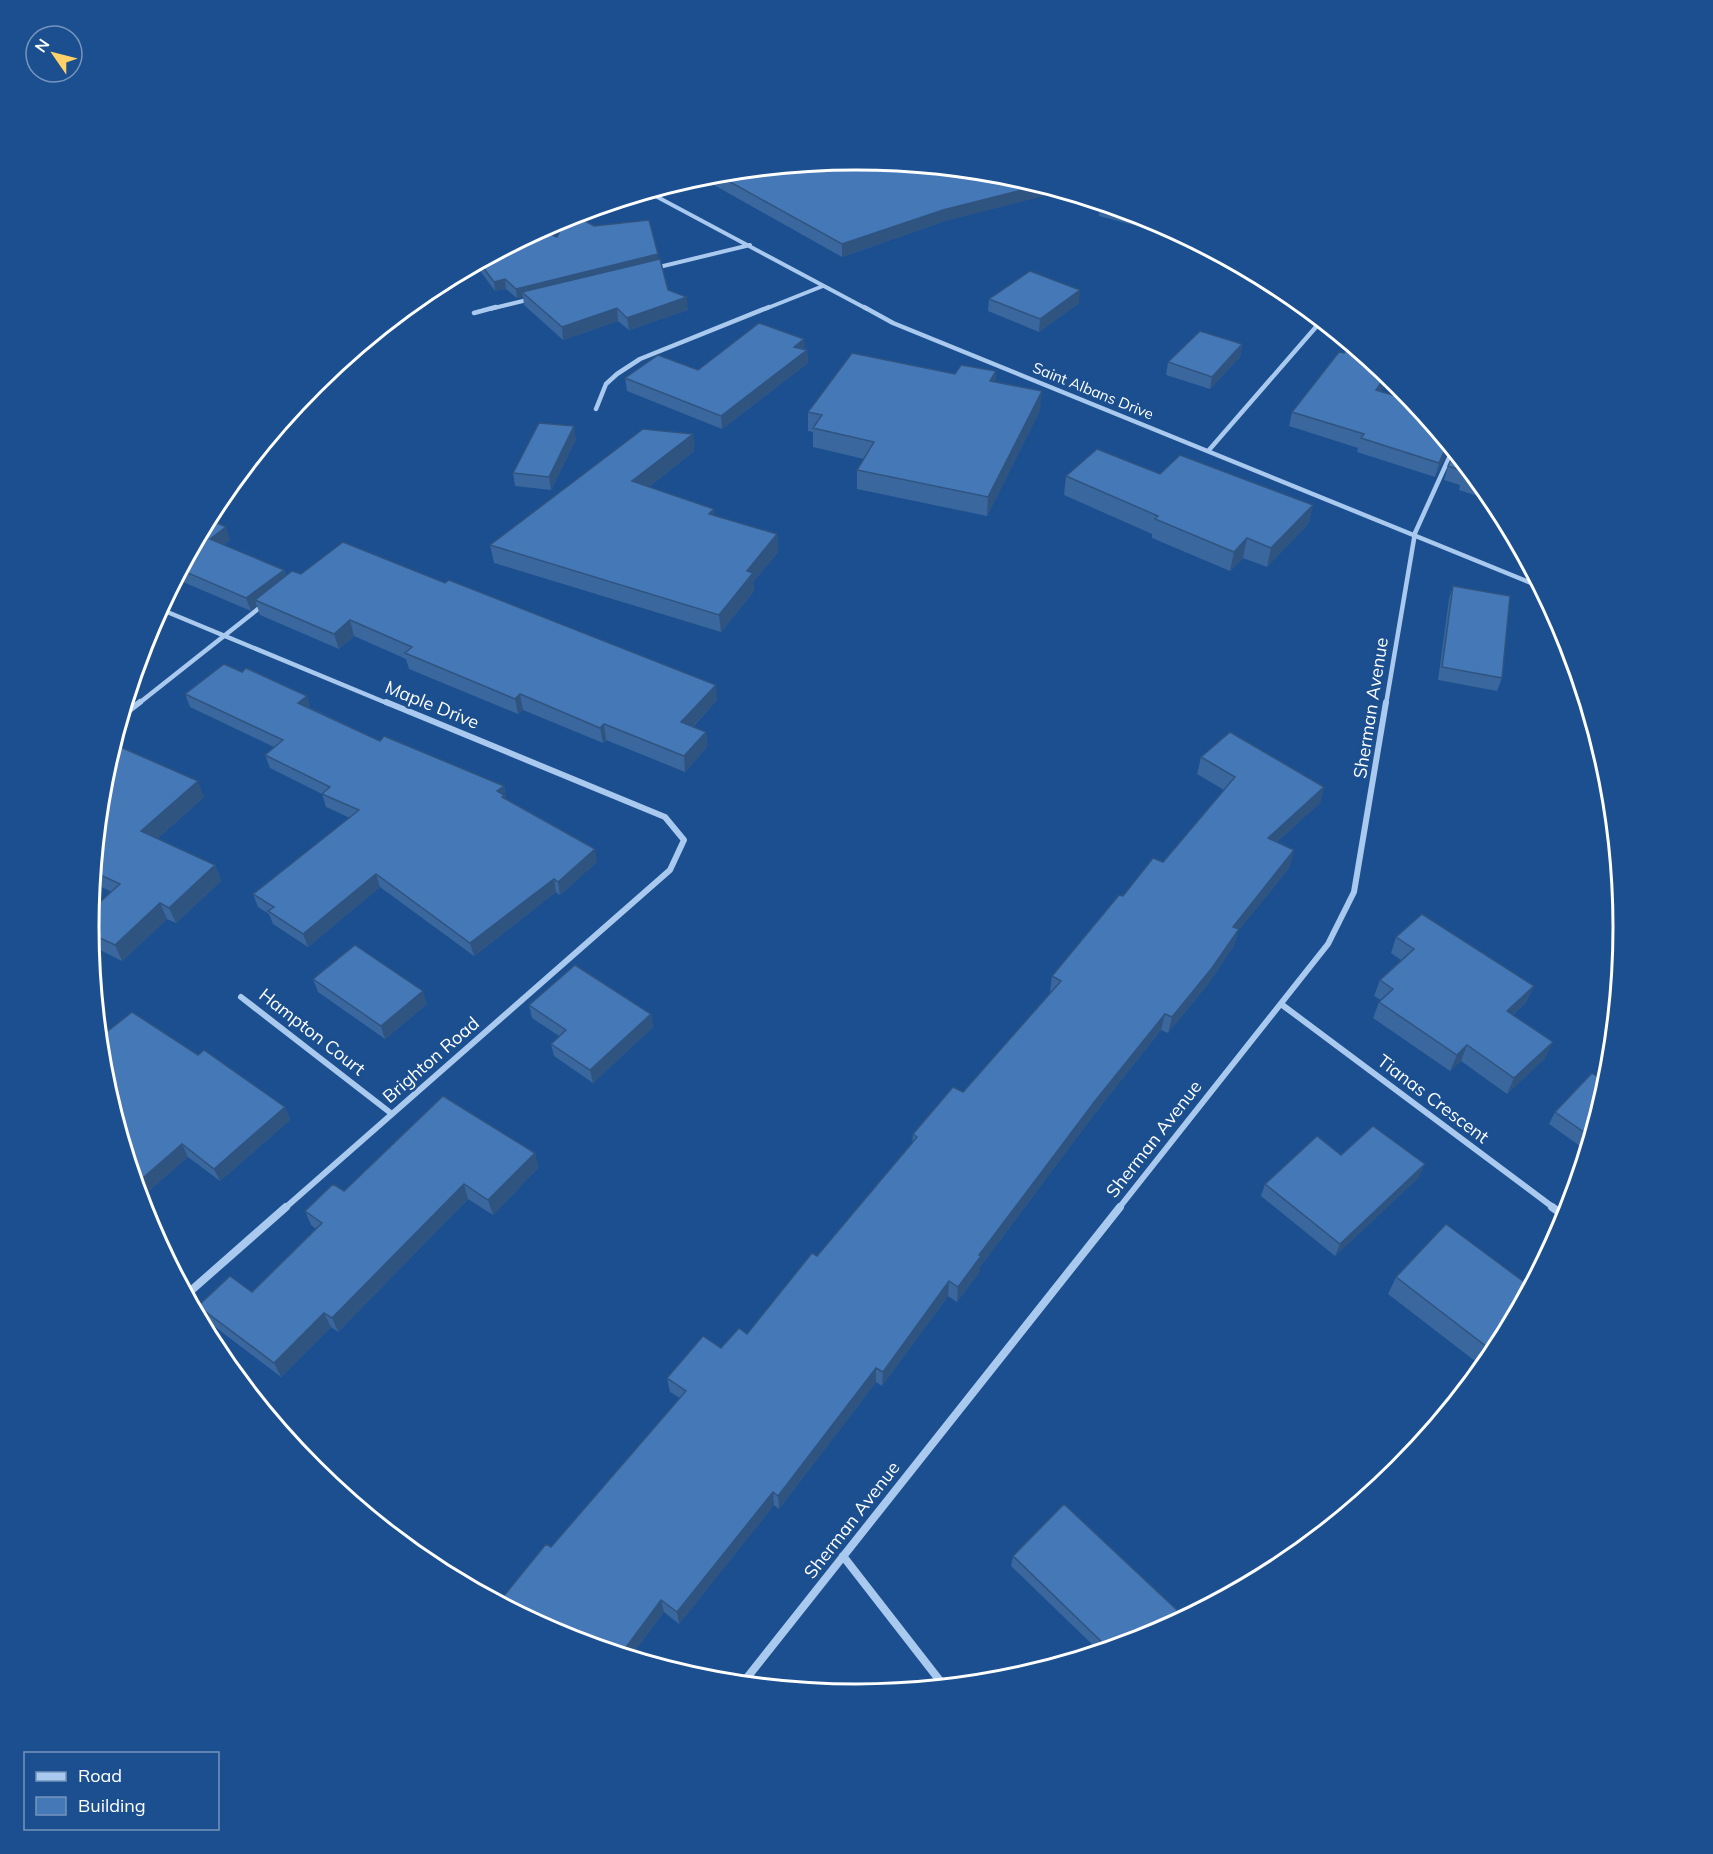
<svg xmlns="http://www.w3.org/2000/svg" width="1713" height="1854" font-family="Mulish,sans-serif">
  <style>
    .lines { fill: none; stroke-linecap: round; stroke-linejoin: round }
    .minor-far3 { stroke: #a9c9ee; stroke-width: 4 }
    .minor-far2 { stroke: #a9c9ee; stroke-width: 4.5 }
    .minor-far1 { stroke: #a9c9ee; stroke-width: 6 }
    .minor { stroke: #a9c9ee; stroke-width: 8 }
    .wall { fill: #3a679d }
    .shaded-wall { fill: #305480 }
    .building { fill: #4478b7; stroke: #305480; stroke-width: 1.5 }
    .labels { text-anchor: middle; stroke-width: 5; stroke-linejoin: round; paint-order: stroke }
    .far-street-label { font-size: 15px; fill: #fff; stroke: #1b4f8f }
    .street-label { font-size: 18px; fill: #fff; stroke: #1b4f8f }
    .rim { fill: none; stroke: #fff; stroke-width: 3 }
  </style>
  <rect width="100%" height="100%" fill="#1b4f8f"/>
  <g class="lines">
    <!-- minor-far3 -->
    <path class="minor-far3" d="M 648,192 L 867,309
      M 655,268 L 750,245
      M 490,309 L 531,299
      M 765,309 L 823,286"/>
    <!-- minor-far2 -->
    <path class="minor-far2" d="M 864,307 L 893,323 L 1541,587
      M 474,313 L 496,307
      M 596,409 L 606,384 L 617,374 L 640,359 L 769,307
      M 1209,450 L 1322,320
      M 160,609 L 389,704
      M 138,704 L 263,605
      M 1386,704 L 1415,533 L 1453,449"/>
    <!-- minor-far1 -->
    <path class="minor-far1" d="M 122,716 L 140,702
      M 241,997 L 392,1114
      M 1281,1004 L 1554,1208
      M 285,1208 L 670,870 L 684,840 L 665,817 L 386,702
      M 1119,1208 L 1328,944 L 1354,892 L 1386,702"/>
    <!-- minor -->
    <path class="minor" d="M 1552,1207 L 1567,1218
      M 186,1295 L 286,1207
      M 843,1556 L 944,1686
      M 742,1684 L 1120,1207"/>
  </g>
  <!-- wall -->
  <path class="wall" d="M 857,159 L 942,222 L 842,257 L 698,176 L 707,174 Z
    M 1101,203 L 1151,218 L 1185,236 L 1183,238 L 1099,216 L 1100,204 Z
    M 539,230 L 557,237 L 658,259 L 668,290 L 688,310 L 629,330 L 618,321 L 563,340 L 524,305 L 523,297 L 517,298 L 506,289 L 495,291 L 478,268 L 456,274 Z
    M 989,299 L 1079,303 L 1039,332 L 988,311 Z
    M 804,339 L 804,349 L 807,350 L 808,363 L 722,429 L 627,391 L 625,378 L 698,370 Z
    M 1242,344 L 1240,357 L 1210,389 L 1166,375 L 1168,362 Z
    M 1351,344 L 1391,377 L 1380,392 L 1415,402 L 1451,446 L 1449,447 L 1435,477 L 1357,452 L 1358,448 L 1289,426 L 1292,412 L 1344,353 Z
    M 996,371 L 995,382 L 1040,410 L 987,516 L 857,489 L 857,470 L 864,459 L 813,447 L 813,432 L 808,431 L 808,412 L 955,374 Z
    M 693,434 L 694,451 L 649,487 L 714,509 L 714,516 L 777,534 L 778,552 L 753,582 L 754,591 L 721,632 L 494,563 L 490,545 Z
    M 576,439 L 551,490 L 515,486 L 513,473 Z
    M 1455,451 L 1496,502 L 1459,490 L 1460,485 L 1444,480 L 1448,466 Z
    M 1160,474 L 1313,505 L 1308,524 L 1267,567 L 1243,558 L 1230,571 L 1152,538 L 1152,534 L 1064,495 L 1066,476 Z
    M 208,519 L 230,540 L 224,545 L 284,570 L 286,576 L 301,574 L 717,700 L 693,727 L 706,732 L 707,747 L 685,772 L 606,740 L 603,743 L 523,710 L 518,714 L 409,669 L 406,659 L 354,636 L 339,649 L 260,615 L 257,606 L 251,611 L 176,579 Z
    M 1453,586 L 1502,678 L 1497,691 L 1438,680 L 1449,599 Z
    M 185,694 L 311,708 L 380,741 L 504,786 L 506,799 L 597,862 L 560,895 L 556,892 L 474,956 L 380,887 L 308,947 L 273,924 L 269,914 L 258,907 L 253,894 L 350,818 L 326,807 L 322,794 L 270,768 L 265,755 L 274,747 L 190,707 Z
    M 111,752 L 204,797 L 157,839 L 215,865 L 221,881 L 176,923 L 167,919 L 122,961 L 90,945 L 88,927 L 112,892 L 93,883 L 103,777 Z
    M 1201,757 L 1324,787 L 1320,803 L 1277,842 L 1290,867 L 1238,931 L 1234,945 L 1208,984 L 1168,1033 L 1161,1030 L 1092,1117 L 980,1267 L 980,1271 L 957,1302 L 948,1296 L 882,1386 L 876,1382 L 779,1509 L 774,1505 L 679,1624 L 664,1612 L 630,1657 L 562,1636 L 551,1547 L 680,1398 L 670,1392 L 667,1378 L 747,1334 L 817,1256 L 912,1143 L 913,1134 L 963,1092 L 1050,993 L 1050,992 L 1052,976 L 1123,896 L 1163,862 L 1224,790 L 1197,774 Z
    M 1396,937 L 1534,986 L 1526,1002 L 1513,1015 L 1545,1058 L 1507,1094 L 1461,1061 L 1450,1071 L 1373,1018 L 1379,1002 L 1381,1000 L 1374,996 L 1380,980 L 1401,960 L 1391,953 Z
    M 313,979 L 427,1004 L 385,1039 L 318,992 Z
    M 529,1005 L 651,1014 L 653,1027 L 593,1083 L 554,1056 L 551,1044 L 559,1036 L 532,1018 Z
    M 198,1055 L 285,1107 L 290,1120 L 220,1181 L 188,1157 L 143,1196 L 138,1191 L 103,1076 Z
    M 1608,1084 L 1587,1151 L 1549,1124 L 1555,1112 Z
    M 535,1153 L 538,1168 L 493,1215 L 468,1199 L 338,1332 L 331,1327 L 281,1377 L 206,1320 L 198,1306 L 252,1292 L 316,1229 L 311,1225 L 305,1211 L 344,1191 Z
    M 1419,1177 L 1335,1256 L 1261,1196 L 1265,1184 Z
    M 1396,1277 L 1531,1287 L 1495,1354 L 1484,1368 L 1388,1294 Z
    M 1013,1556 L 1177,1610 L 1174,1620 L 1166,1628 L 1150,1637 L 1100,1652 L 1011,1566 Z"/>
  <!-- shaded-wall -->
  <path class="shaded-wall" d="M 1042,185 L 1064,191 L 942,222 L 842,257 L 842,244 L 943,210 Z
    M 658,254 L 659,263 L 522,292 L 523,297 L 517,298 L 516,289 Z
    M 478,263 L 478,268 L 456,274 Z
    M 505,279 L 506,289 L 495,291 L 494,282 Z
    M 1080,290 L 1079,303 L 1039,332 L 1040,319 Z
    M 687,297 L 688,310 L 629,330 L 627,318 Z
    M 617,308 L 618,321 L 563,340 L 562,327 Z
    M 804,339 L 805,352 L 794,347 Z
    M 1242,344 L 1240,357 L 1210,389 L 1212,377 Z
    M 807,350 L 808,363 L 722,429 L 721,416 Z
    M 996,371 L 995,390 L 990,381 Z
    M 1387,374 L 1391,377 L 1372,405 L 1376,390 Z
    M 1042,391 L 1040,410 L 987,516 L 988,497 Z
    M 574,426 L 576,439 L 551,490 L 549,477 Z
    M 693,434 L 694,451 L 634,499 L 632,481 Z
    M 1448,443 L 1451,446 L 1449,447 L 1435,477 L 1439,463 Z
    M 1313,505 L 1308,524 L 1267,567 L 1271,548 Z
    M 714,509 L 715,527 L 709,514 Z
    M 226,527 L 230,540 L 214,552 L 210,539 Z
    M 777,534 L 778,552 L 753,582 L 754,591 L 721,632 L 719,615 L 747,571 Z
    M 1247,538 L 1243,558 L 1230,571 L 1234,552 Z
    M 284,570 L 287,583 L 255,600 L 257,606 L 251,611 L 246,598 Z
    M 350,620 L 354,636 L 339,649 L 334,634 Z
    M 716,685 L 717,700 L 683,737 L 681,722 Z
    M 520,694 L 523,710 L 518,714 L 515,699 Z
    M 307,696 L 311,709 L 298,703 Z
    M 604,724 L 606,740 L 603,743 L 600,728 Z
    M 706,732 L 707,747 L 685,772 L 684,756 Z
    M 198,781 L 204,797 L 148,847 L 141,831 Z
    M 504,786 L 506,799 L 505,800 L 497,791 Z
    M 1324,787 L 1320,803 L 1264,854 L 1268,838 Z
    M 595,849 L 597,862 L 560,895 L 558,882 Z
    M 1294,850 L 1290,867 L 1238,931 L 1234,945 L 1208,984 L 1168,1033 L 1172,1017 L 1233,927 Z
    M 215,865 L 221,881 L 176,923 L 169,908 Z
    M 376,874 L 380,887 L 308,947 L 303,934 Z
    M 554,879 L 556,892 L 474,956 L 470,943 Z
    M 160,903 L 167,919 L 122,961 L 115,945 Z
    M 1534,986 L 1526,1002 L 1500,1027 L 1507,1011 Z
    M 423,991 L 427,1004 L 385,1039 L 381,1026 Z
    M 651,1014 L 653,1027 L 593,1083 L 590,1070 Z
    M 1165,1014 L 1161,1030 L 1092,1117 L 980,1267 L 980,1271 L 957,1302 L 958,1287 L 979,1255 L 1095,1101 Z
    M 1553,1042 L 1545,1058 L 1507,1094 L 1514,1078 Z
    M 1467,1045 L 1461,1061 L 1450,1071 L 1457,1055 Z
    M 285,1107 L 290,1120 L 220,1181 L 214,1169 Z
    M 182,1144 L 188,1157 L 143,1196 L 137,1183 Z
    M 535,1153 L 538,1168 L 493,1215 L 488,1200 Z
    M 1425,1164 L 1419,1177 L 1335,1256 L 1340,1244 Z
    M 464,1184 L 468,1199 L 338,1332 L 332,1318 Z
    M 949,1281 L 948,1296 L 882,1386 L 883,1372 Z
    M 324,1313 L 331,1327 L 281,1377 L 274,1363 Z
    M 876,1368 L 876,1382 L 779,1509 L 778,1496 Z
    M 773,1492 L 774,1505 L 679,1624 L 677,1612 Z
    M 661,1600 L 664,1612 L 630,1657 L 621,1654 Z
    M 1177,1610 L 1174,1620 L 1166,1628 L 1157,1633 Z"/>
  <!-- building -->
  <path class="building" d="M 857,159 L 1007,174 L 1042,185 L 943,210 L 842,244 L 714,173 Z
    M 1101,203 L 1127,210 L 1100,204 Z
    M 573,214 L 594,226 L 649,220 L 658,254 L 516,289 L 505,279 L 494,282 L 479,262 L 539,230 L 557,237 L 567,216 Z
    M 660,259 L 668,290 L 687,297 L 627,318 L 617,308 L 562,327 L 522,292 Z
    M 1030,271 L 1080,290 L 1040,319 L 989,299 Z
    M 759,323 L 804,339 L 794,347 L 807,350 L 721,416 L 625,378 L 658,355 L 698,370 Z
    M 1200,331 L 1242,344 L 1212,377 L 1168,362 Z
    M 1351,344 L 1387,374 L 1376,390 L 1415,402 L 1448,443 L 1439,463 L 1361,438 L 1364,434 L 1292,412 L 1339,352 L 1344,353 Z
    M 852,353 L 955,374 L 961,365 L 996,371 L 990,381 L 1042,391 L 988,497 L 857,470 L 874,442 L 813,428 L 822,415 L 808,412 Z
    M 539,423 L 574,426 L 549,477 L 513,473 Z
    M 643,429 L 693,434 L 632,481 L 714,509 L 709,514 L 777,534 L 747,571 L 753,573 L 719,615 L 490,545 Z
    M 1097,449 L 1160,474 L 1180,455 L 1313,505 L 1271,548 L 1247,538 L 1234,552 L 1155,519 L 1158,516 L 1066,476 Z
    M 1455,451 L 1479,481 L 1463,476 L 1466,472 L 1448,466 Z
    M 208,519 L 226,527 L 210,539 L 284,570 L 246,598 L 181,570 Z
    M 343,542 L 445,583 L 449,580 L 716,685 L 681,722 L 706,732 L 684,756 L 604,724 L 600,728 L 520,694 L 515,699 L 405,653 L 412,647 L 350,620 L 334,634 L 255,600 L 292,571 L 301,574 Z
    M 1453,586 L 1510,596 L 1502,678 L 1442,667 Z
    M 224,664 L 242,672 L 246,668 L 307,696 L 298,703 L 380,741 L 384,736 L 504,786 L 497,791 L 504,795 L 502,797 L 595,849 L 558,882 L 554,879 L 470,943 L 376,874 L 303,934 L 268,911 L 274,907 L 253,894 L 359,810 L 322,794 L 330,787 L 265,755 L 283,740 L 185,694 Z
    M 1230,732 L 1324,787 L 1268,838 L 1294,850 L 1233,927 L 1239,929 L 1212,968 L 1172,1017 L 1165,1014 L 1095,1101 L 979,1255 L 981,1256 L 958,1287 L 949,1281 L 883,1372 L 876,1368 L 778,1496 L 773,1492 L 677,1612 L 661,1600 L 621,1654 L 562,1636 L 499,1602 L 546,1544 L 551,1547 L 686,1391 L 667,1378 L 703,1336 L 721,1348 L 739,1328 L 747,1334 L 812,1253 L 817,1256 L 917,1137 L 913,1134 L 953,1087 L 963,1092 L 1061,981 L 1052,976 L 1119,895 L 1123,896 L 1153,858 L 1163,862 L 1235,777 L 1201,757 Z
    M 118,746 L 198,781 L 141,831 L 215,865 L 169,908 L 160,903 L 115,945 L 89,933 L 88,927 L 90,911 L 120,884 L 94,872 L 103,781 L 108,777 L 104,775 L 111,752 Z
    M 1422,914 L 1534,986 L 1507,1011 L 1553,1042 L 1514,1078 L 1467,1045 L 1457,1055 L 1379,1002 L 1393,989 L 1380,980 L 1414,949 L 1396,937 Z
    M 355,945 L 423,991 L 381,1026 L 313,979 Z
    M 575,965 L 651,1014 L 590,1070 L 551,1044 L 566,1030 L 529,1005 Z
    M 132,1012 L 198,1055 L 204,1050 L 285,1107 L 214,1169 L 182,1144 L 137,1183 L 135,1182 L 103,1076 L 99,1038 Z
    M 1592,1073 L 1608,1084 L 1591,1137 L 1555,1112 Z
    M 443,1096 L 535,1153 L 488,1200 L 464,1184 L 332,1318 L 324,1313 L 274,1363 L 198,1306 L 230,1276 L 252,1292 L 322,1223 L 305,1211 L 333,1184 L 344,1191 Z
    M 1373,1126 L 1425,1164 L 1340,1244 L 1265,1184 L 1317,1136 L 1341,1155 Z
    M 1446,1224 L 1531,1287 L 1495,1353 L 1396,1277 Z
    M 1064,1504 L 1177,1610 L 1157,1633 L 1150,1637 L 1109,1649 L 1013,1556 Z"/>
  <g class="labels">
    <!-- far-street labels -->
    <g class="far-street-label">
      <text transform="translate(1093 391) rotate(22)" y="5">Saint Albans Drive</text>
    </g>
    <!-- street labels -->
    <g class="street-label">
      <text transform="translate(432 705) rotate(22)" y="6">Maple Drive</text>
      <text transform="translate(1371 708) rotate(-81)" y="6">Sherman Avenue</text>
      <text transform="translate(312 1032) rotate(38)" y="6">Hampton Court</text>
      <text transform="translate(431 1060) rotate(-41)" y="6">Brighton Road</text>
      <text transform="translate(1433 1099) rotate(37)" y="6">Tianas Crescent</text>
      <text transform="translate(1154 1139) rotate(-52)" y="6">Sherman Avenue</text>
      <text transform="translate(852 1520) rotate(-52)" y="6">Sherman Avenue</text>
    </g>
  </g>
  <!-- crop -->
  <path d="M0 0H1713V1854H0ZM99 927a757 757 0 1 1 1514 0a757 757 0 1 1-1514 0Z" fill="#1b4f8f" fill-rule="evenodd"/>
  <path class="rim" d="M99 927a757 757 0 1 1 1514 0a757 757 0 1 1-1514 0Z"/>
  <!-- legend -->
  <rect x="24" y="1752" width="195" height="78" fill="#1b4f8f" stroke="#7695bc" stroke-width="1.5"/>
  <rect x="36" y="1772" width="30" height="9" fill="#a9c9ee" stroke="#7695bc" stroke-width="1.5"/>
  <text x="78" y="1782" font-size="18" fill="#ffffff">Road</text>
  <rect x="36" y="1797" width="30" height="18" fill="#4478b7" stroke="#7695bc" stroke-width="1.5"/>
  <text x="78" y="1812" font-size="18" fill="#ffffff">Building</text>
  <!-- north arrow -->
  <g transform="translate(54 54) rotate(305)"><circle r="28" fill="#1b4f8f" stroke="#7695bc" stroke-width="1.5"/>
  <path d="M0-4.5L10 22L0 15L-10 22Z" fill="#ffd166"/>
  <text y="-9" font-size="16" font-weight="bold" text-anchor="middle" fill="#ffffff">N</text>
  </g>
</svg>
